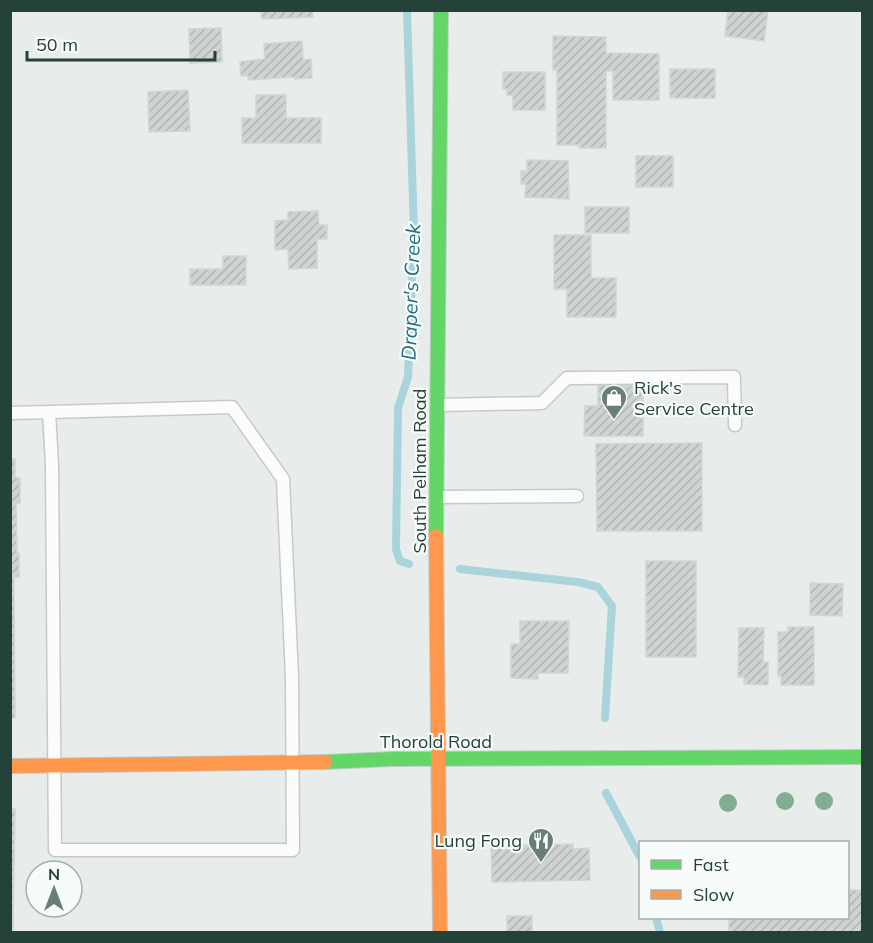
<svg xmlns="http://www.w3.org/2000/svg" width="873" height="943" font-family="Mulish,sans-serif">
  <style>
    .lines { fill: none; stroke-linecap: round; stroke-linejoin: round }
    .stream { stroke: #a9d4db; stroke-width: 8 }
    .building { fill: url(#building-hatch); stroke: #d1d6d4; stroke-width: 1.5 }
    .lane-casing { stroke: #c5cac8; stroke-width: 15 }
    .fast-casing { stroke: #c3cbc8; stroke-width: 16 }
    .slow-casing { stroke: #c3cbc8; stroke-width: 16 }
    .lane { stroke: #fcfcfc; stroke-width: 12 }
    .fast { stroke: #63d668; stroke-width: 14 }
    .slow { stroke: #ff974d; stroke-width: 14 }
    .tree { fill: #81ae93 }
    .labels { text-anchor: middle; stroke-width: 4.5; stroke-linejoin: round; paint-order: stroke }
    .poi-label { font-size: 18px; fill: #24423a; stroke: #f7fbf9; text-anchor: start }
    .street-label { font-size: 18px; fill: #24423a; stroke: #f7fbf9 }
    .water-label { font-size: 20px; font-style: italic; fill: #1c6f80; stroke: #f7fbf9 }
  </style>
  <defs>
    <pattern id="building-hatch" width="6" height="6" patternUnits="userSpaceOnUse" patternTransform="scale(1.5)"><rect width="6" height="6" fill="#cfd4d2"/><path d="M-1 1l2-2M0 6l6-6M5 7l2-2" fill="none" stroke="#b2b7b5"/></pattern>
  </defs>
  <rect width="100%" height="100%" fill="#e8edeb"/>
  <g class="lines">
    <!-- stream -->
    <path class="stream" d="M 407,10 L 414,232 L 408,377 L 398,408 L 396,549 L 400,561 L 409,564
      M 460,569 L 578,582 L 598,587 L 612,606 L 605,718
      M 606,793 L 640,857
      M 656,918 L 660,932"/>
  </g>
  <!-- building -->
  <path class="building" d="M 261,10 L 312,10 L 313,17 L 262,19 Z
    M 728,10 L 768,10 L 764,41 L 725,36 Z
    M 221,28 L 222,62 L 190,63 L 189,29 Z
    M 553,36 L 606,37 L 606,53 L 659,54 L 659,100 L 613,100 L 613,71 L 606,71 L 606,148 L 579,148 L 579,145 L 557,145 L 557,70 L 553,70 Z
    M 302,41 L 303,60 L 311,59 L 312,78 L 295,79 L 295,77 L 248,80 L 248,76 L 241,76 L 240,62 L 265,59 L 264,44 Z
    M 670,69 L 715,69 L 715,98 L 670,98 Z
    M 503,72 L 545,72 L 545,110 L 513,110 L 513,95 L 507,95 L 507,89 L 503,89 Z
    M 188,90 L 190,131 L 149,132 L 148,92 Z
    M 256,95 L 286,95 L 286,118 L 321,118 L 321,143 L 242,143 L 242,118 L 256,118 Z
    M 636,156 L 673,156 L 673,187 L 636,187 Z
    M 527,160 L 568,161 L 569,199 L 525,197 L 526,184 L 521,184 L 521,171 L 527,171 Z
    M 585,207 L 629,207 L 629,233 L 585,233 Z
    M 318,211 L 319,225 L 327,225 L 327,239 L 317,239 L 317,268 L 289,269 L 288,249 L 275,250 L 275,221 L 288,220 L 288,212 Z
    M 554,235 L 591,235 L 591,278 L 616,278 L 616,317 L 567,317 L 567,289 L 554,289 Z
    M 223,256 L 246,256 L 246,285 L 190,285 L 190,269 L 223,269 Z
    M 598,385 L 643,386 L 643,436 L 584,436 L 585,406 L 598,406 Z
    M 702,443 L 702,531 L 597,531 L 596,444 Z
    M 10,459 L 15,459 L 15,478 L 20,478 L 20,503 L 16,503 L 17,553 L 19,553 L 19,577 L 14,577 L 15,718 L 10,718 Z
    M 646,561 L 696,561 L 696,657 L 646,657 Z
    M 810,583 L 843,584 L 842,616 L 810,615 Z
    M 520,621 L 569,621 L 568,673 L 538,673 L 538,679 L 511,678 L 511,644 L 520,644 Z
    M 788,627 L 814,627 L 814,685 L 781,685 L 781,676 L 778,676 L 778,632 L 788,632 Z
    M 739,628 L 764,628 L 763,662 L 768,662 L 768,685 L 744,684 L 744,677 L 738,677 Z
    M 10,809 L 15,809 L 13,932 L 10,932 Z
    M 573,844 L 573,849 L 589,848 L 590,880 L 492,882 L 491,846 Z
    M 848,890 L 862,890 L 862,932 L 729,932 L 729,918 L 848,918 Z
    M 507,916 L 532,916 L 532,932 L 507,932 Z"/>
  <g class="lines">
    <defs>
      <path id="lane" d="M 439,405 L 542,403 L 567,378 L 734,377 L 735,425
        M 10,413 L 49,412 L 52,465 L 55,850 L 293,850 L 292,677 L 283,479 L 232,407 L 49,412
        M 438,497 L 577,496"/>
      <path id="fast" d="M 436,536 L 441,10
        M 325,762 L 392,759 L 862,757"/>
      <path id="slow" d="M 436,536 L 440,932
        M 10,766 L 325,762"/>
    </defs>
    <!-- lane casing -->
    <use href="#lane" class="lane-casing"/>
    <!-- fast casing -->
    <use href="#fast" class="fast-casing"/>
    <!-- slow casing -->
    <use href="#slow" class="slow-casing"/>
    <!-- lane -->
    <use href="#lane" class="lane"/>
    <!-- fast -->
    <use href="#fast" class="fast"/>
    <!-- slow -->
    <use href="#slow" class="slow"/>
  </g>
  <!-- trees -->
  <g class="tree">
    <circle cx="785" cy="801" r="9"/>
    <circle cx="824" cy="801" r="9"/>
    <circle cx="728" cy="803" r="9"/>
  </g>
  <!-- icons -->
  <defs>
    <symbol id="shop-pin" viewBox="-11 -11 22 30"><path d="M0 17L-7.5 6A9.5 9.5 0 1 1 7.5 6Z" fill="#697e78" stroke="#f7fbf9"/><path d="M-5-2.5h2.3a2.7 3.5 0 0 1 5.4 0H5L5.5 6h-11ZM-1.5-2.5h3a1.5 2.3 0 0 0-3 0Z" fill="#fff"/></symbol>
    <symbol id="restaurant-pin" viewBox="-11 -11 22 30"><path d="M0 17L-7.5 6A9.5 9.5 0 1 1 7.5 6Z" fill="#697e78" stroke="#f7fbf9"/><path d="M-5-6h1v4h1v-4h1v4h1v-4h1v5L-1.5 .5V6h-2V.5L-5-1ZM5-6V6H3V1.5H1.5Q1.5-4 5-6Z" fill="#fff"/></symbol>
  </defs>
  <g fill-rule="evenodd">
    <use href="#shop-pin" x="599" y="383" width="30" height="40"/>
    <use href="#restaurant-pin" x="526" y="826" width="30" height="40"/>
  </g>
  <g class="labels">
    <!-- poi labels -->
    <g class="poi-label">
      <text x="634" y="394">Rick's<tspan x="634" dy="21">Service Centre</tspan></text>
      <text x="522" y="847" text-anchor="end">Lung Fong</text>
    </g>
    <!-- street labels -->
    <g class="street-label">
      <text transform="translate(420 471) rotate(-90)" y="6">South Pelham Road</text>
      <text x="436" y="748">Thorold Road</text>
    </g>
    <!-- water labels -->
    <g class="water-label">
      <text transform="translate(411 292) rotate(-88)" y="7">Draper's Creek</text>
    </g>
  </g>
  <!-- border -->
  <rect width="873" height="943" fill="none" stroke="#24423a" stroke-width="24"/>
  <!-- legend -->
  <rect x="639" y="841" width="210" height="78" fill="#f7fbf9" stroke="#a3b1ad" stroke-width="1.5"/>
  <rect x="651" y="860" width="30" height="9" fill="#63d668" stroke="#a3b1ad" stroke-width="1.5"/>
  <text x="693" y="871" font-size="18" fill="#24423a">Fast</text>
  <rect x="651" y="890" width="30" height="9" fill="#ff974d" stroke="#a3b1ad" stroke-width="1.5"/>
  <text x="693" y="901" font-size="18" fill="#24423a">Slow</text>
  <!-- north arrow -->
  <g transform="translate(54 889)"><circle r="28" fill="#f7fbf9" stroke="#a3b1ad" stroke-width="1.5"/>
  <path d="M0-4.5L10 22L0 15L-10 22Z" fill="#697e78"/>
  <text y="-9" font-size="16" font-weight="bold" text-anchor="middle" fill="#24423a">N</text>
  </g>
  <!-- scale -->
  <path d="M27 51v9h188v-9" fill="none" stroke="#24423a" stroke-width="3"/>
  <text x="36" y="51" font-size="18" fill="#24423a" stroke="#f7fbf9" stroke-width="4.5" paint-order="stroke">50 m</text>
</svg>
